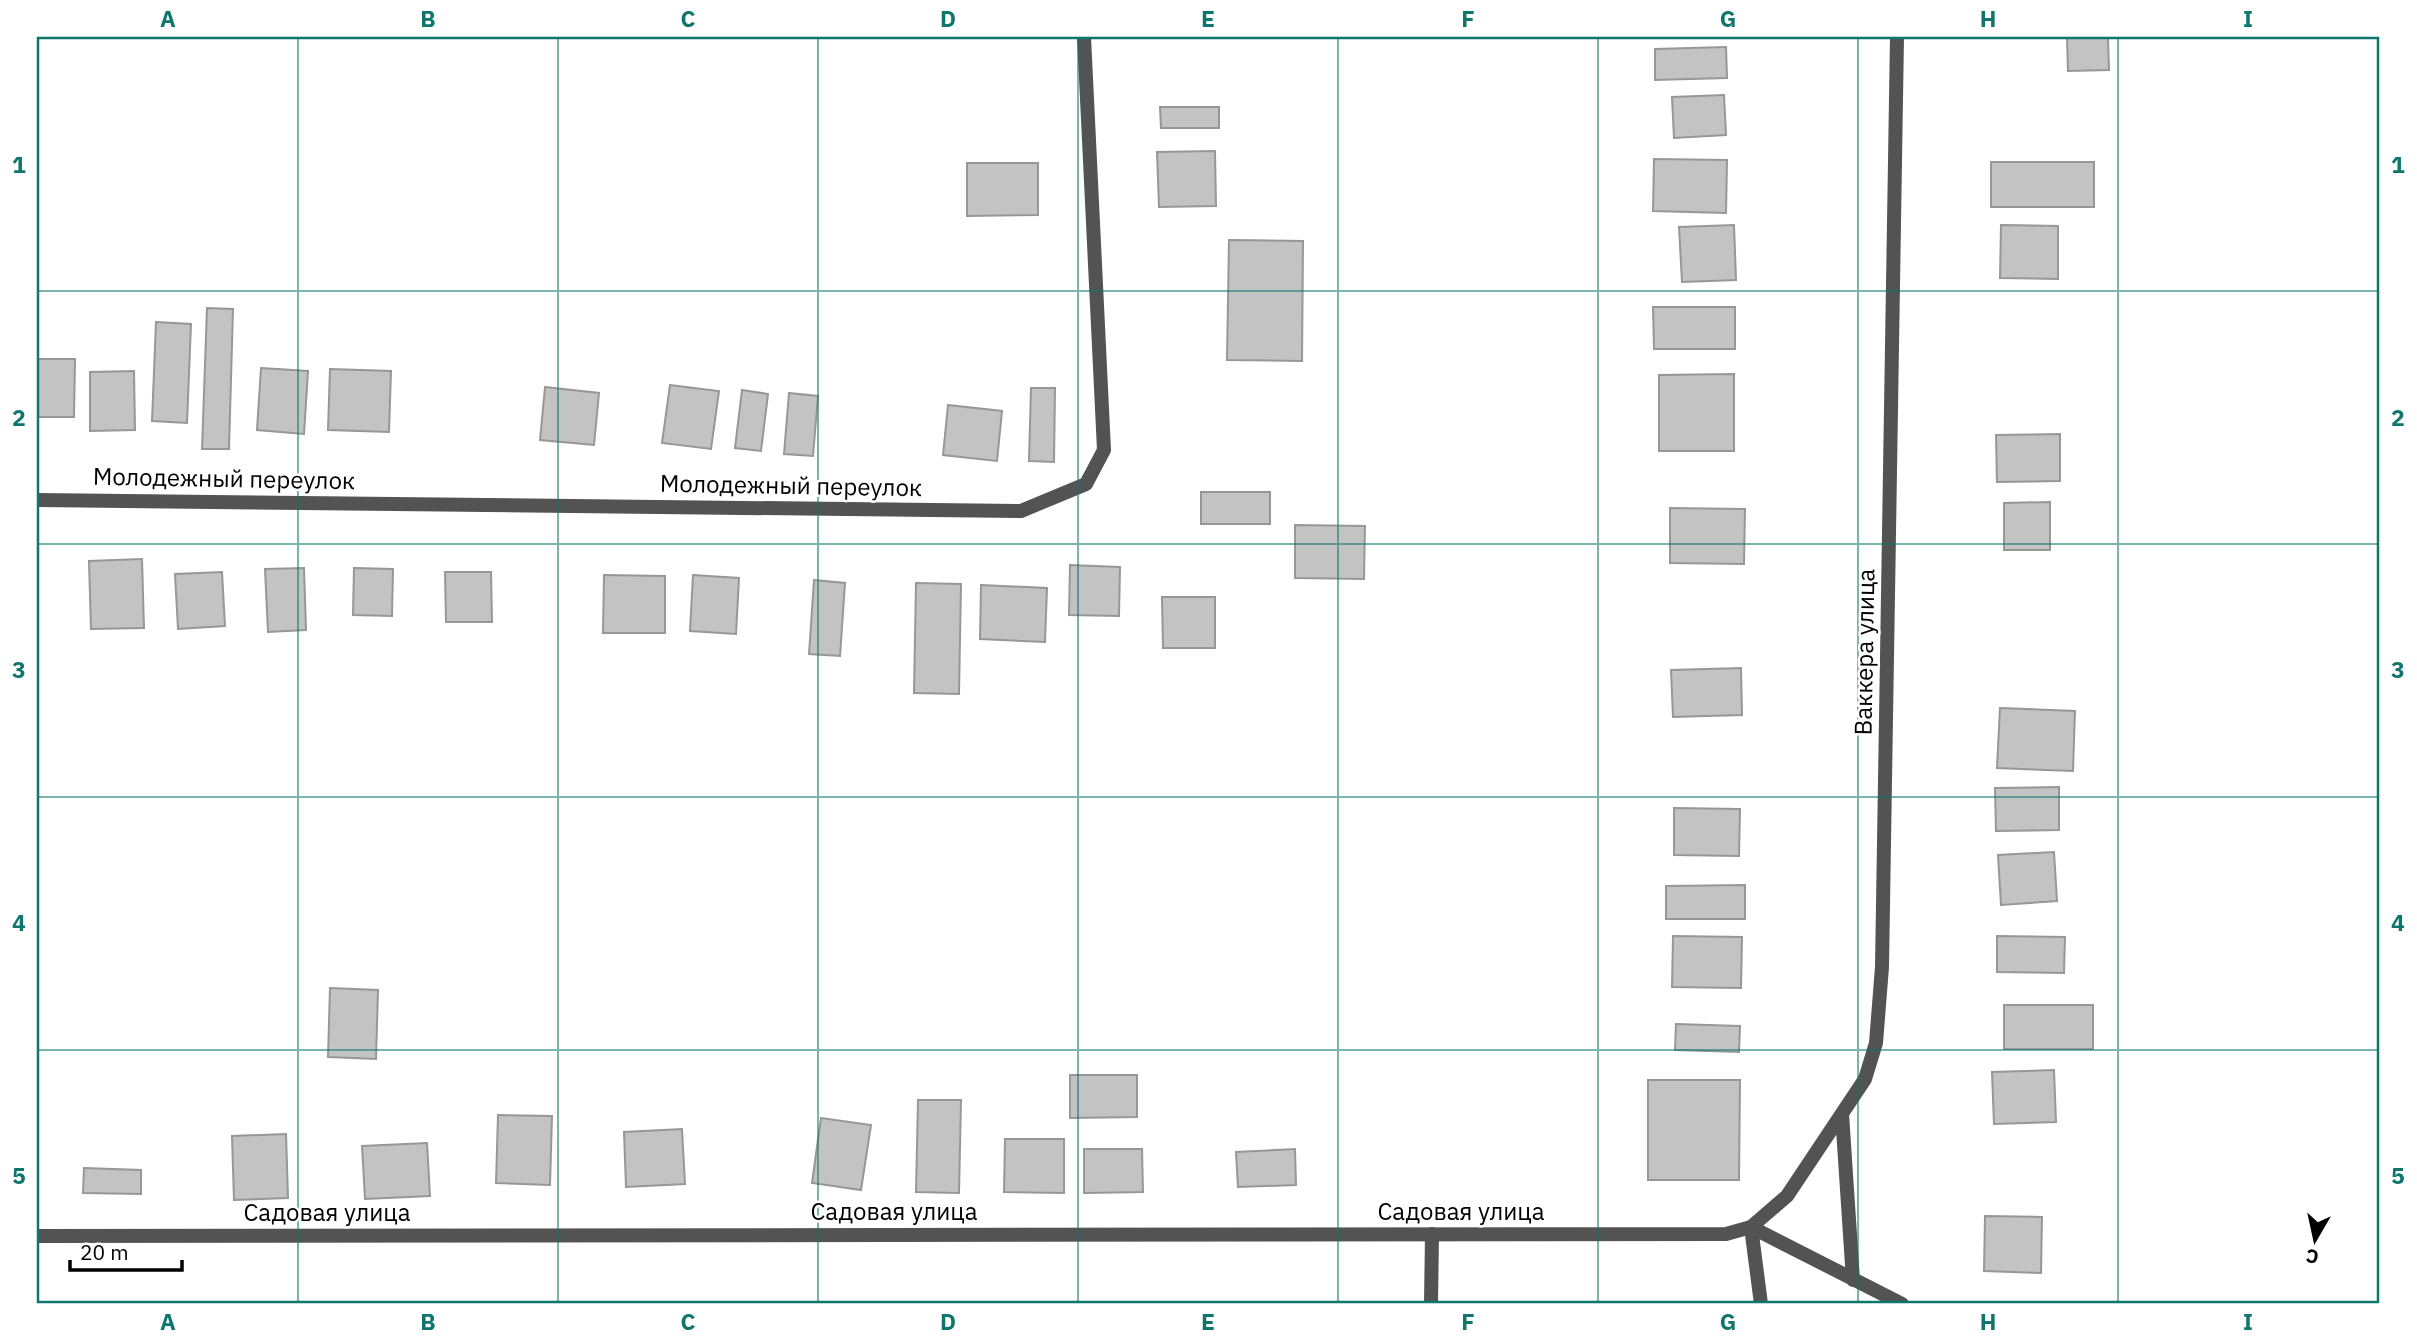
<svg xmlns="http://www.w3.org/2000/svg" width="2417" height="1341" font-family="'IBM Plex Sans',sans-serif">
  <style>
    .building { fill: #c3c3c3; stroke: #979797; stroke-width: 2 }
    .lines { fill: none; stroke-linecap: round; stroke-linejoin: round }
    .service { stroke: #535353; stroke-width: 14 }
    .minor { stroke: #535353; stroke-width: 14 }
    .grid { fill: none; stroke: #0f766e; stroke-width: 2; stroke-opacity: 0.55 }
    .labels { text-anchor: middle; stroke-width: 5; stroke-linejoin: round; paint-order: stroke }
    .street-label { font-size: 24px; fill: #000; stroke: #fff }
    .neatline { fill: none; stroke: #0f766e; stroke-width: 2.5 }
    .grid-label { font-size: 23px; text-anchor: middle; font-weight: bold; fill: #0f766e }
  </style>
  <rect width="100%" height="100%" fill="#fff"/>
  <!-- building -->
  <path class="building" d="M 2067,37 L 2108,37 L 2109,70 L 2068,71 Z
    M 1726,47 L 1727,78 L 1655,80 L 1655,49 Z
    M 1724,95 L 1726,135 L 1674,138 L 1672,97 Z
    M 1160,107 L 1219,107 L 1219,128 L 1161,128 Z
    M 1215,151 L 1216,206 L 1159,207 L 1157,152 Z
    M 1654,159 L 1727,160 L 1726,213 L 1653,211 Z
    M 1991,162 L 2094,162 L 2094,207 L 1991,207 Z
    M 967,163 L 1038,163 L 1038,215 L 967,216 Z
    M 1734,225 L 1736,280 L 1682,282 L 1679,227 Z
    M 2001,225 L 2058,226 L 2058,279 L 2000,278 Z
    M 1229,240 L 1303,241 L 1302,361 L 1227,360 Z
    M 1653,307 L 1735,307 L 1735,349 L 1654,349 Z
    M 207,308 L 233,309 L 229,449 L 202,449 Z
    M 156,322 L 191,324 L 187,423 L 152,421 Z
    M 37,359 L 75,359 L 74,417 L 37,417 Z
    M 261,368 L 308,371 L 304,434 L 257,430 Z
    M 330,369 L 391,371 L 389,432 L 328,430 Z
    M 134,371 L 135,430 L 90,431 L 90,372 Z
    M 1734,374 L 1734,451 L 1659,451 L 1659,375 Z
    M 670,385 L 719,391 L 711,449 L 662,443 Z
    M 545,387 L 599,393 L 594,445 L 540,440 Z
    M 1031,388 L 1055,388 L 1054,462 L 1029,461 Z
    M 742,390 L 768,394 L 761,451 L 735,448 Z
    M 789,393 L 818,396 L 813,456 L 784,454 Z
    M 948,405 L 1002,411 L 997,461 L 943,455 Z
    M 2060,434 L 2060,481 L 1997,482 L 1996,435 Z
    M 1201,492 L 1270,492 L 1270,524 L 1201,524 Z
    M 2050,502 L 2050,550 L 2004,550 L 2004,503 Z
    M 1670,508 L 1745,509 L 1744,564 L 1670,563 Z
    M 1295,525 L 1365,526 L 1364,579 L 1295,578 Z
    M 142,559 L 144,628 L 91,629 L 89,561 Z
    M 1070,565 L 1120,567 L 1119,616 L 1069,615 Z
    M 304,568 L 306,630 L 268,632 L 265,569 Z
    M 354,568 L 393,569 L 392,616 L 353,615 Z
    M 222,572 L 225,626 L 178,629 L 175,574 Z
    M 445,572 L 491,572 L 492,622 L 446,622 Z
    M 604,575 L 665,576 L 665,633 L 603,633 Z
    M 693,575 L 739,578 L 736,634 L 690,631 Z
    M 814,580 L 845,583 L 840,656 L 809,654 Z
    M 916,583 L 961,584 L 959,694 L 914,693 Z
    M 981,585 L 1047,588 L 1045,642 L 980,639 Z
    M 1162,597 L 1215,597 L 1215,648 L 1163,648 Z
    M 1741,668 L 1742,715 L 1673,717 L 1671,670 Z
    M 2000,708 L 2075,711 L 2073,771 L 1997,768 Z
    M 2059,787 L 2059,830 L 1996,831 L 1995,788 Z
    M 1674,808 L 1740,809 L 1739,856 L 1674,855 Z
    M 2054,852 L 2057,901 L 2001,905 L 1998,855 Z
    M 1745,885 L 1745,919 L 1666,919 L 1666,886 Z
    M 1673,936 L 1742,937 L 1741,988 L 1672,987 Z
    M 1997,936 L 2065,937 L 2064,973 L 1997,972 Z
    M 330,988 L 378,990 L 376,1059 L 328,1057 Z
    M 2004,1005 L 2093,1005 L 2093,1049 L 2004,1049 Z
    M 1676,1024 L 1740,1026 L 1739,1052 L 1675,1050 Z
    M 2054,1070 L 2056,1122 L 1994,1124 L 1992,1072 Z
    M 1070,1075 L 1137,1075 L 1137,1117 L 1070,1118 Z
    M 1648,1080 L 1740,1080 L 1739,1180 L 1648,1180 Z
    M 918,1100 L 961,1100 L 959,1193 L 916,1192 Z
    M 498,1115 L 552,1116 L 550,1185 L 496,1183 Z
    M 821,1118 L 871,1125 L 861,1190 L 812,1183 Z
    M 682,1129 L 685,1184 L 626,1187 L 624,1132 Z
    M 286,1134 L 288,1198 L 234,1200 L 232,1136 Z
    M 1005,1139 L 1064,1139 L 1064,1193 L 1004,1192 Z
    M 427,1143 L 430,1196 L 365,1199 L 362,1146 Z
    M 1084,1149 L 1142,1149 L 1143,1192 L 1084,1193 Z
    M 1295,1149 L 1296,1185 L 1238,1187 L 1236,1152 Z
    M 84,1168 L 141,1170 L 141,1194 L 83,1193 Z
    M 1985,1216 L 2042,1217 L 2041,1273 L 1984,1271 Z"/>
  <g class="lines">
    <!-- service -->
    <path class="service" d="M 1751,1227 L 1761,1304
      M 1431,1304 L 1432,1234"/>
    <!-- minor -->
    <path class="minor" d="M 37,500 L 1021,511 L 1086,484 L 1104,450 L 1084,37
      M 1842,1114 L 1853,1280
      M 1751,1227 L 1902,1304
      M 37,1236 L 1726,1234 L 1751,1227 L 1787,1196 L 1865,1079 L 1876,1043 L 1882,967 L 1897,37"/>
  </g>
  <!-- grid -->
  <path class="grid" d="M 298,37 L 298,1304M 558,37 L 558,1304M 818,37 L 818,1304M 1078,37 L 1078,1304M 1338,37 L 1338,1304M 1598,37 L 1598,1304M 1858,37 L 1858,1304M 2118,37 L 2118,1304M 37,291 L 2380,291M 37,544 L 2380,544M 37,797 L 2380,797M 37,1050 L 2380,1050"/>
  <g class="labels">
    <!-- street labels -->
    <g class="street-label">
      <text transform="translate(224 479) rotate(1)" y="8">Молодежный переулок</text>
      <text transform="translate(791 486) rotate(1)" y="8">Молодежный переулок</text>
      <text transform="translate(1865 652) rotate(-89)" y="8">Ваккера улица</text>
      <text x="894" y="1220">Садовая улица</text>
      <text x="1461" y="1220">Садовая улица</text>
      <text x="327" y="1221">Садовая улица</text>
    </g>
  </g>
  <!-- border -->
  <rect width="2417" height="1341" fill="none" stroke="#ffffff" stroke-width="77"/>
  <!-- north arrow -->
  <g transform="translate(2315 1240) rotate(189)" stroke="#ffffff" stroke-width="5" paint-order="stroke">
  <path d="M0-5L12 26L0 18L-12 26Z" fill="#000000"/>
  <text y="-10" font-size="19" font-weight="bold" text-anchor="middle" fill="#000000">С</text>
  </g>
  <!-- scale -->
  <path d="M70 1260v10h112v-10" fill="none" stroke="#000000" stroke-width="3.5"/>
  <text x="80" y="1260" font-size="21" fill="#000000" stroke="#ffffff" stroke-width="5" paint-order="stroke">20 m</text>
  <rect x="38" y="38" width="2340" height="1264" class="neatline"/>
  <g class="grid-label">
    <text x="168" y="27">A</text>
    <text x="428" y="27">B</text>
    <text x="688" y="27">C</text>
    <text x="948" y="27">D</text>
    <text x="1208" y="27">E</text>
    <text x="1468" y="27">F</text>
    <text x="1728" y="27">G</text>
    <text x="1988" y="27">H</text>
    <text x="2248" y="27">I</text>
    <text x="19" y="173">1</text>
    <text x="2398" y="173">1</text>
    <text x="19" y="426">2</text>
    <text x="2398" y="426">2</text>
    <text x="19" y="678">3</text>
    <text x="2398" y="678">3</text>
    <text x="19" y="931">4</text>
    <text x="2398" y="931">4</text>
    <text x="19" y="1184">5</text>
    <text x="2398" y="1184">5</text>
    <text x="168" y="1330">A</text>
    <text x="428" y="1330">B</text>
    <text x="688" y="1330">C</text>
    <text x="948" y="1330">D</text>
    <text x="1208" y="1330">E</text>
    <text x="1468" y="1330">F</text>
    <text x="1728" y="1330">G</text>
    <text x="1988" y="1330">H</text>
    <text x="2248" y="1330">I</text>
  </g>
</svg>
